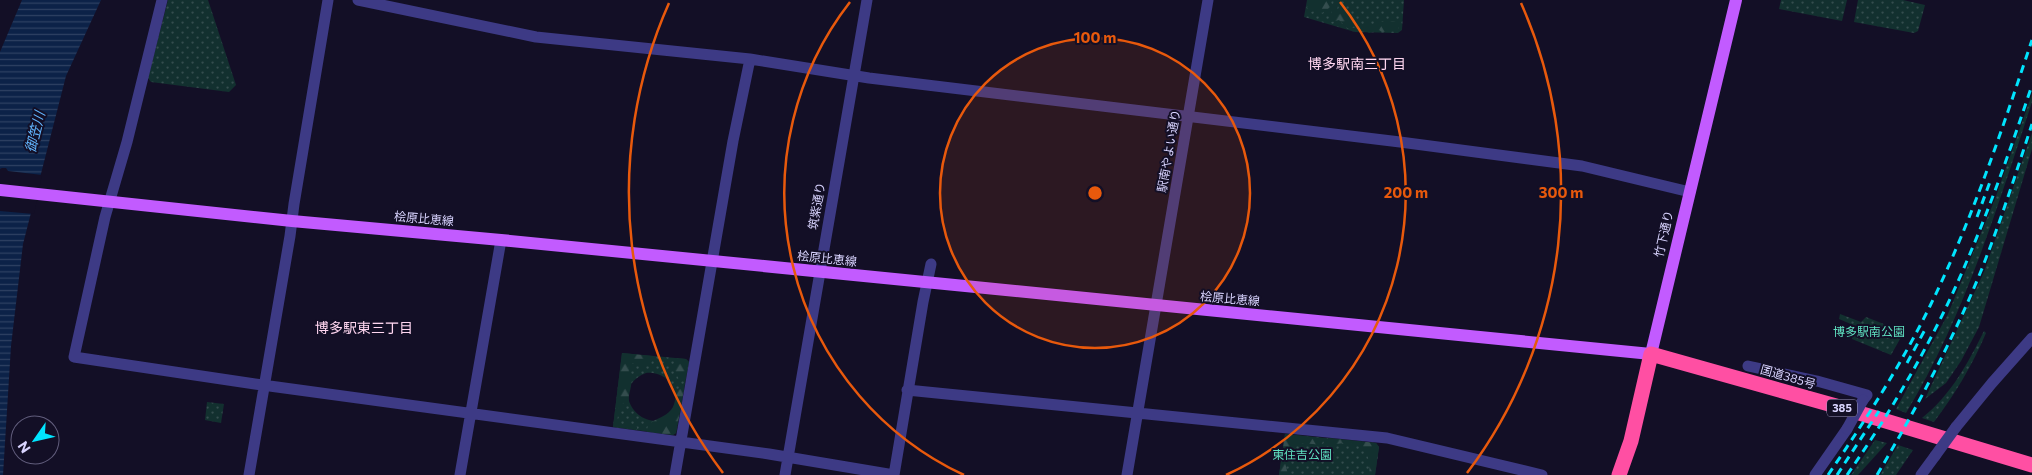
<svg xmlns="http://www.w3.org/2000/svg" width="2032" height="475" font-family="Commissioner,'Noto Sans JP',sans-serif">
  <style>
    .grass { fill: url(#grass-dots); fill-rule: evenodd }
    .forest { fill: url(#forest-firs) }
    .water { fill: url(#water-rules) }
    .pier { fill: #130f26 }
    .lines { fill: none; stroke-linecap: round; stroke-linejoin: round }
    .minor { stroke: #3d3a85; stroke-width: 11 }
    .major { stroke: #c25bff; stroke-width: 12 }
    .highway { stroke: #ff4fa3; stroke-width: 15 }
    .rail { stroke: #00e5ff; stroke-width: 3; stroke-dasharray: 8 6; stroke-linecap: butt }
    .minor-bridge { stroke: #3d3a85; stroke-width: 11 }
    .ring { fill: none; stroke: #e8590c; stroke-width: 2.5 }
    .labels { text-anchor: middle; stroke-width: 4; stroke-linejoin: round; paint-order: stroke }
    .shield { fill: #130f26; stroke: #9e99be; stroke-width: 1 }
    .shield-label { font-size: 11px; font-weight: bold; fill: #d9d4ff }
    .street-label { font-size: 12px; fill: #d9d4ff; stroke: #130f26 }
    .park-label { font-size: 12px; fill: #5fe0c0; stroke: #130f26 }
    .neighbourhood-label { font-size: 14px; fill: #ffd6f0; stroke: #130f26 }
    .water-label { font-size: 14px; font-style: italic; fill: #62b6ff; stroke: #130f26 }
    .centre { fill: #e8590c; stroke: #130f26; stroke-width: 2.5 }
    .ring-label { font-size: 15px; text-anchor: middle; font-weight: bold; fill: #e8590c; stroke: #130f26; stroke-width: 4; stroke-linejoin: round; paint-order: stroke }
  </style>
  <defs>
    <pattern id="grass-dots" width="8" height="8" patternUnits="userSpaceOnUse" patternTransform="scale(1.25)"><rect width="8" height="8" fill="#12302f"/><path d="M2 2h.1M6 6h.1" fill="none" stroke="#344d4e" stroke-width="1.8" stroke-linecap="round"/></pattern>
    <pattern id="forest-firs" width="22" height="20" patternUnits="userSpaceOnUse" patternTransform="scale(1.25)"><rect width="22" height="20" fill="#12302f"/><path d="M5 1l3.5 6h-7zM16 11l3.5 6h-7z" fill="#344d4e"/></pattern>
    <pattern id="water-rules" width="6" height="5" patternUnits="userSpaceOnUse" patternTransform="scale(1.25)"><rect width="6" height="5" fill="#0c2248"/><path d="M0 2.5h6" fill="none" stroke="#2f4163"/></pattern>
  </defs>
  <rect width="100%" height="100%" fill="#130f26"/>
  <!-- grass -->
  <path class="grass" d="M 168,0 L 208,0 L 236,85 L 229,92 L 151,82 L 148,78 Z
    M 1307,0 L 1404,0 L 1402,30 L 1398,33 L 1355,32 L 1304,17 Z
    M 1781,0 L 1847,0 L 1842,21 L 1779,9 Z
    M 1858,0 L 1903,0 L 1925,5 L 1918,31 L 1914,33 L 1854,22 Z
    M 2032,94 L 2032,102 C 1997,209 1964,317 1906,413 L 1896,409 L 1948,314 L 1995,199 Z
    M 2032,133 L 2032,149 L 1979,327 L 1961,361 L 1946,383 L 1925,399 L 1984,272 Z
    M 1840,314 L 1861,322 L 1866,317 L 1904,332 L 1891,355 L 1852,339 L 1853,325 L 1839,319 Z
    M 1984,331 L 1986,333 C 1972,366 1955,394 1934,422 L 1922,418 C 1951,395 1968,363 1984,331 Z
    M 622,353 L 686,359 L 689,362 L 676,433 L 673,435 L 613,427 ZM 646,373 C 664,371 683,388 673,408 C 652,445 601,391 646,373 Z
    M 207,402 L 224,404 L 221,423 L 205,420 Z
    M 1285,434 L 1376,443 L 1379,447 L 1375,475 L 1279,475 Z
    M 1875,440 L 1887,443 L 1858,475 L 1851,475 Z
    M 1898,445 L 1913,450 L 1896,475 L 1880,475 Z"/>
  <!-- forest -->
  <path class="forest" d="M 1309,0 L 1328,0 L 1330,7 L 1322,13 L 1316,10 L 1311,12 L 1307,8 Z
    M 1334,0 L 1339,0 L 1337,10 L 1349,12 L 1353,23 L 1358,24 L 1358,28 L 1347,28 L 1339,20 L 1331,22 L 1331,15 Z
    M 1394,21 L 1400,25 L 1397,31 L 1382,32 L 1379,30 L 1369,33 L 1362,28 L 1366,22 L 1376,26 L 1381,22 Z
    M 622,353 L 652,356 L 653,359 L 650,365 L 634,363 L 629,365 C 628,372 632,379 631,386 C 630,392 628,396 629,402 L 626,401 L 619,407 L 617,423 L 637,427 L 637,430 L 613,427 Z
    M 676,358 L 686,359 L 689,362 L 685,380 L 680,382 L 674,368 Z
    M 681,389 L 684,389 L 676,433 L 673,435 L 647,432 C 646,413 679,424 675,390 Z
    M 1285,434 L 1322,438 L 1323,442 L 1320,445 C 1308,443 1286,440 1285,459 C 1285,464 1287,470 1288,475 L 1279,475 Z
    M 1329,438 L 1376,443 L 1379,447 L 1375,475 L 1369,475 C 1373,447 1355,439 1331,445 Z"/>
  <!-- water -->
  <path class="water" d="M 22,0 L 101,0 L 66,76 L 23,244 L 11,346 L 3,475 L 0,475 L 0,52 Z"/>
  <!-- pier -->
  <path class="pier" d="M 2,168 L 6,168 L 8,171 L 42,175 L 34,214 L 0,211 L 0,169 Z"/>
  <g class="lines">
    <!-- minor -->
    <path class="minor" d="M 162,0 L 127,142 L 105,217 L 74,357 L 255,384 L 769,454 L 894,475
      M 358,0 L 536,37 L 750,59 L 869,78 L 1400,142 L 1582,166 L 1690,192
      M 1748,366 L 1817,381 L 1867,395 L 1863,400
      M 907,390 L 1387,438 L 1542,475
      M 1956,427 L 1992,383 L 2032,338
      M 249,475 L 290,236 L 294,204 L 328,0
      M 460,475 L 501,240
      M 675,475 L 733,141 L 750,59
      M 785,475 L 867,0
      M 894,475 L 923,302 L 931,264
      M 1127,475 L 1208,0
      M 1815,475 L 1847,429
      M 1921,475 L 1935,456"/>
    <!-- major -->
    <path class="major" d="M 0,190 L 292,221 L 501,240 L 1651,354 L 1736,0"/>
    <!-- highway -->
    <path class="highway" d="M 1619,475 L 1631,441 L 1651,354 L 1836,406 L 2032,465"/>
    <!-- rail -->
    <path class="rail" d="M 1977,217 L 1991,179
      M 1907,363 L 1927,326
      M 1828,475 C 1865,421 1901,365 1930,306 C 1972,220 2002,130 2032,40
      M 1837,475 L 1879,411
      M 1847,475 C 1893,409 1935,337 1966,263 C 1991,205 2012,145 2032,85
      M 1877,475 C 1916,409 1952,342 1981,271 C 2000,223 2016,173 2032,124"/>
    <!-- minor-bridge -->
    <path class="minor-bridge" d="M 1847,429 L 1863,400
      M 1935,456 L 1956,427"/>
  </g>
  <!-- distance rings -->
  <circle cx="1095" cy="193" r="155" fill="#e8590c" fill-opacity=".12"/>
  <g class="ring">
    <circle cx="1095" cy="193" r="155"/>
    <path d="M964 475A311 311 0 0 1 850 2M1340 2A311 311 0 0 1 1226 475"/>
    <path d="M723 473A466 466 0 0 1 669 3M1521 3A466 466 0 0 1 1467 473"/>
  </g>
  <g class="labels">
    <!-- shield labels -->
    <rect class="shield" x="1827" y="399.5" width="30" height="17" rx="4"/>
    <g class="shield-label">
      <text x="1842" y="412">385</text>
    </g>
    <!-- street labels -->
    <g class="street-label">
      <text transform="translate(1169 151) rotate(-80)" y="4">駅南やよい通り</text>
      <text transform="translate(817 206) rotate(-80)" y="4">筑紫通り</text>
      <text transform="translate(424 219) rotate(5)" y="4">桧原比恵線</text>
      <text transform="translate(1664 234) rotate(-77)" y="4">竹下通り</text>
      <text transform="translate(827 259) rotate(6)" y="4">桧原比恵線</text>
      <text transform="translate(1230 299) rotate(5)" y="4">桧原比恵線</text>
      <text transform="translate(1788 377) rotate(16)" y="4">国道385号</text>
    </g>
    <!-- park labels -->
    <g class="park-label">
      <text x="1869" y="336">博多駅南公園</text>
      <text x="1302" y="459">東住吉公園</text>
    </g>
    <!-- neighbourhood labels -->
    <g class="neighbourhood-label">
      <text x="1357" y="69">博多駅南三丁目</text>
      <text x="364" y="333">博多駅東三丁目</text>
    </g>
    <!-- water labels -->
    <g class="water-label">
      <text transform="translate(35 132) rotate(-76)" y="5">御笠川</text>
    </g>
  </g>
  <circle cx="1095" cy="193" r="8" class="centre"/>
  <g class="ring-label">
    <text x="1095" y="43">100 m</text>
    <text x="1406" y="198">200 m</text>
    <text x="1561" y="198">300 m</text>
  </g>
  <!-- north arrow -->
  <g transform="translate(35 440) rotate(236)"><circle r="24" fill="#130f26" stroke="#625e7d"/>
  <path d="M0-4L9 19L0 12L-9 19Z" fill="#00e5ff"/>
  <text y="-8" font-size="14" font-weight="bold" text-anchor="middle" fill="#d9d4ff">N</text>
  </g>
</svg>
